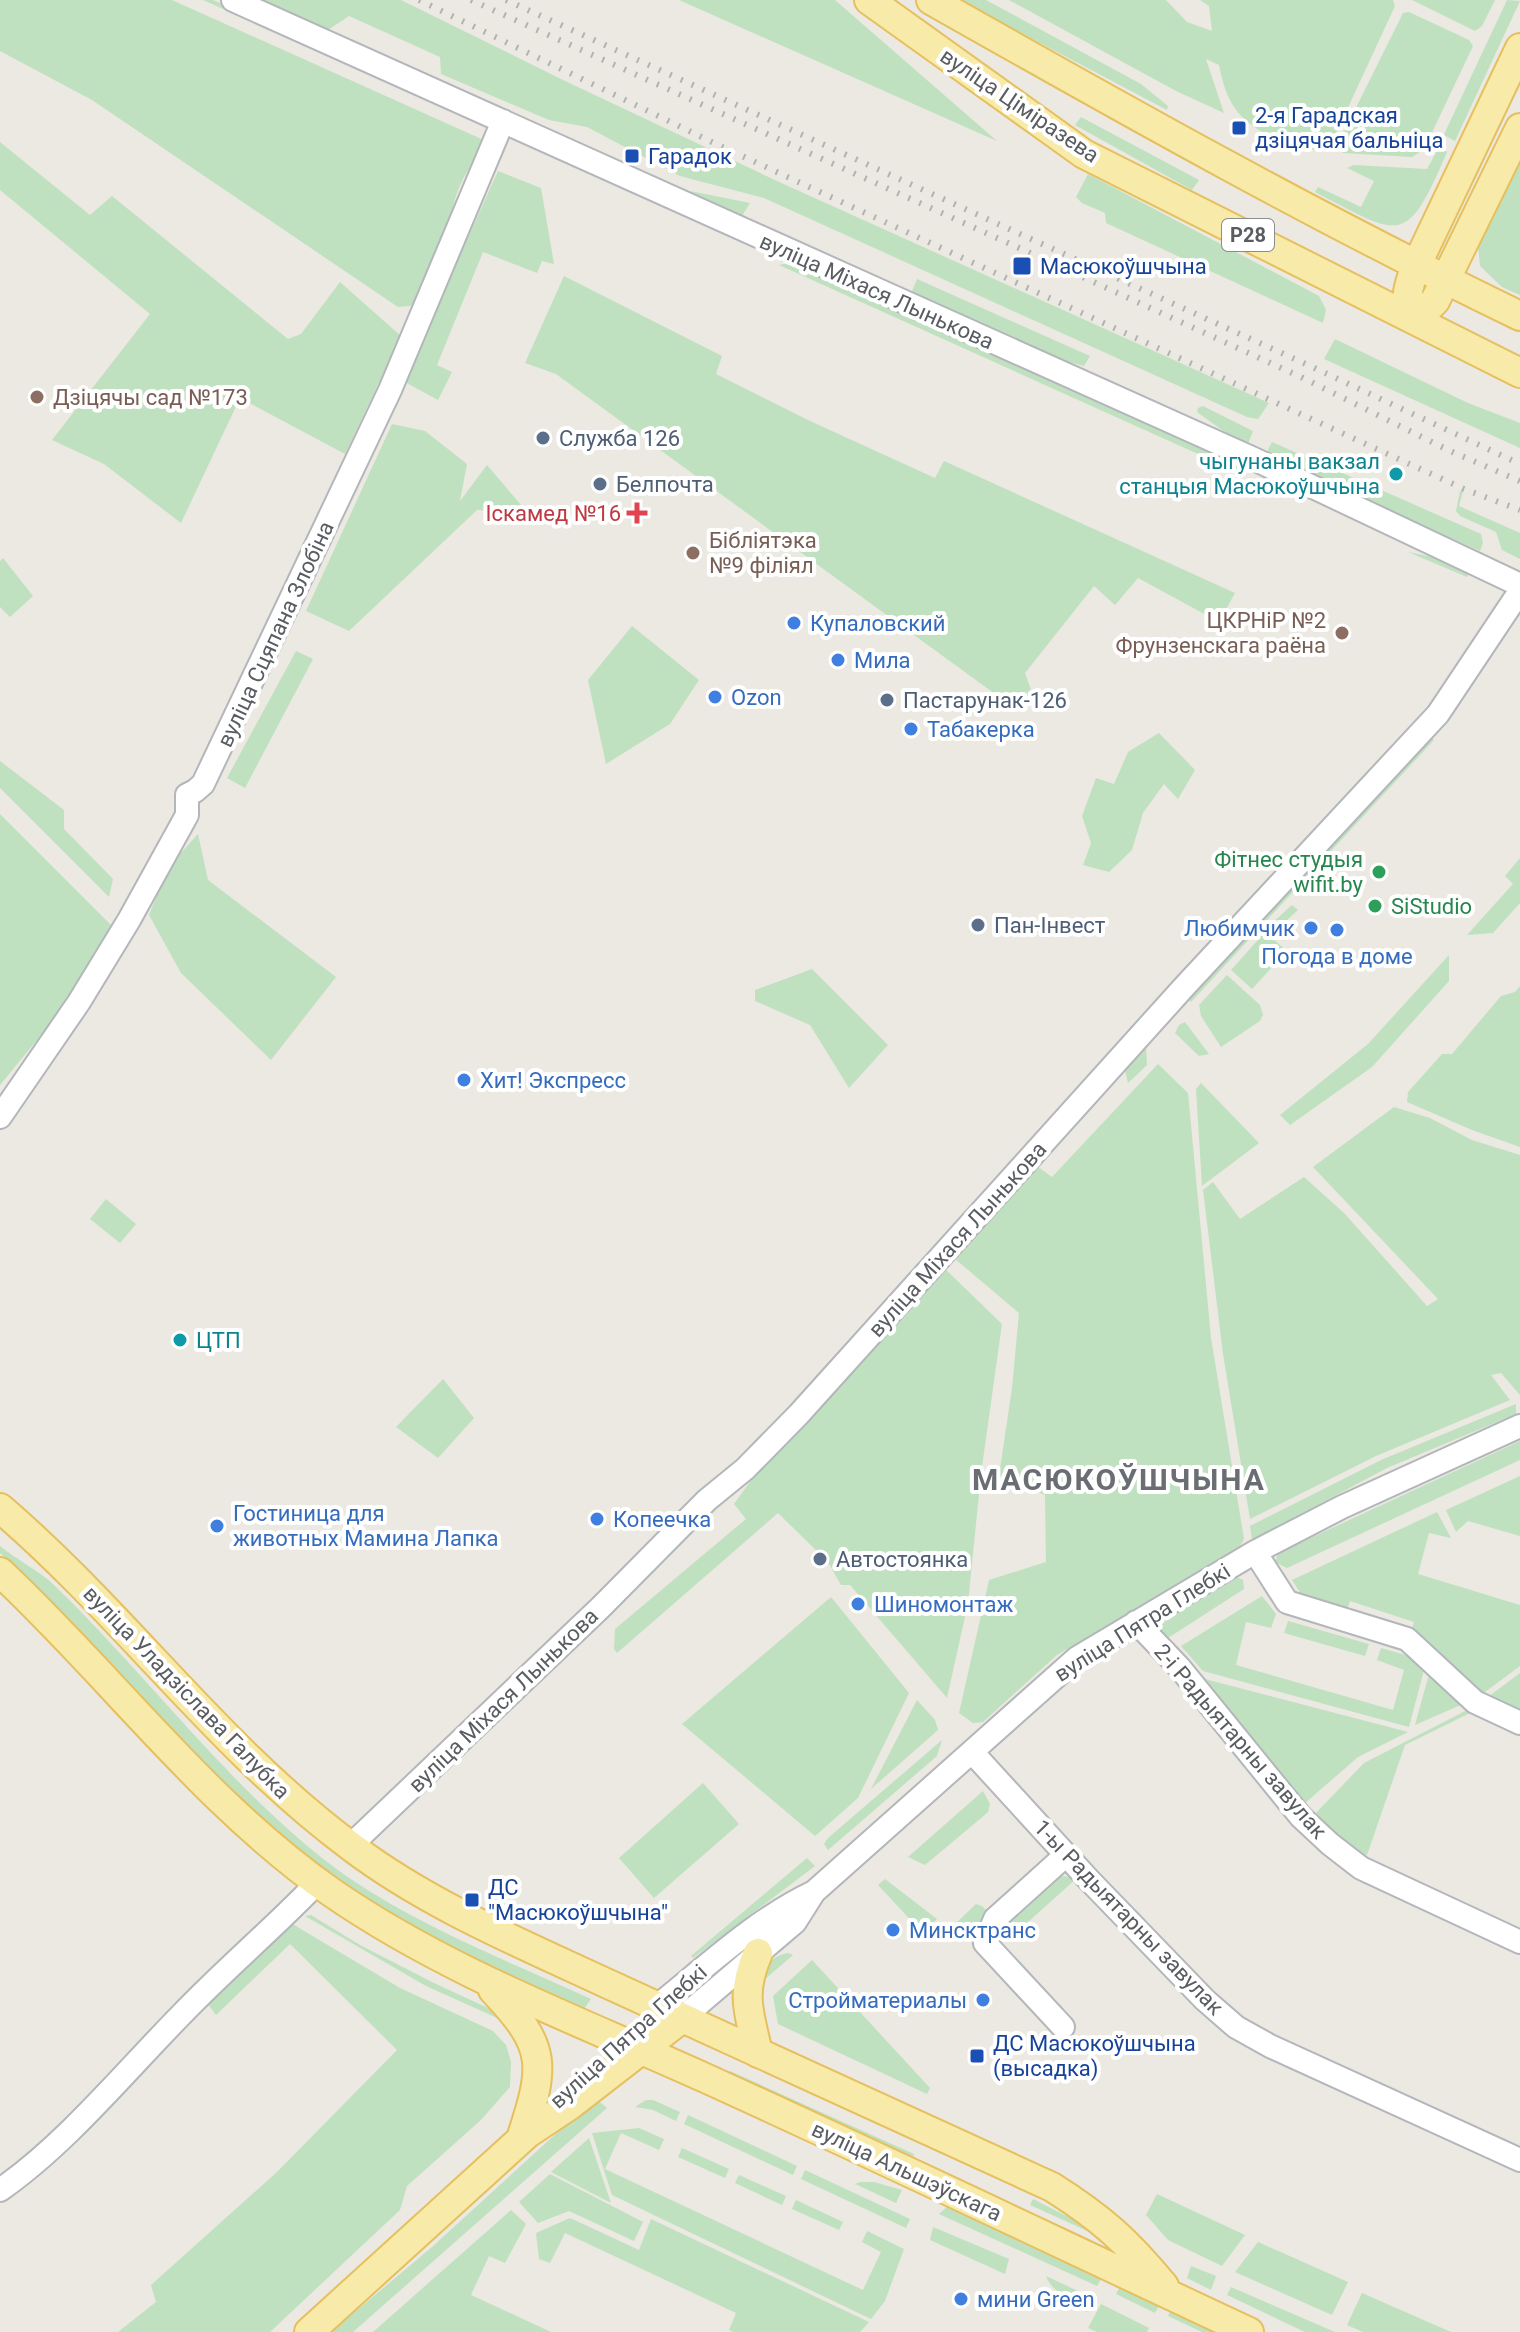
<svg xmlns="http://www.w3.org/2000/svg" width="1520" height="2332" font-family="Roboto,sans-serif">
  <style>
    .green { fill: #bfe1bf }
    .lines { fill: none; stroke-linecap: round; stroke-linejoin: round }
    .minor-casing { stroke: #b3b6ba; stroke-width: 26 }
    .major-casing { stroke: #e6bf5f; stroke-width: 32 }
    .minor { stroke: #fff; stroke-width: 22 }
    .major { stroke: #f8eba9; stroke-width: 28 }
    .rail { stroke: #b1b2b2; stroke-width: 6; stroke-dasharray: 2 10; stroke-linecap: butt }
    .transit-dot { fill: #1a4fb4; stroke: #fff; stroke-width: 3 }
    .education-dot { fill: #8d6e63; stroke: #fff; stroke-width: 3 }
    .service-dot { fill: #5c6f8a; stroke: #fff; stroke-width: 3 }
    .culture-dot { fill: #0f9aa8; stroke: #fff; stroke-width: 3 }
    .health-dot { fill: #e0444e; stroke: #fff; stroke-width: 3 }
    .shop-dot { fill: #3f7fe0; stroke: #fff; stroke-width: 3 }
    .leisure-dot { fill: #2e9e5b; stroke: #fff; stroke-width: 3 }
    .labels { text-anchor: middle; stroke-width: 8; stroke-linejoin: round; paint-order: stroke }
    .shield { fill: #fff; stroke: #8b8e90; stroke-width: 2 }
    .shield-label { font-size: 20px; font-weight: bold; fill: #595d61 }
    .street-label { font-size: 22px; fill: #595d61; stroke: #fff }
    .transit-label { font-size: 22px; fill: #164399; stroke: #fff; text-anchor: start }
    .education-label { font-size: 22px; fill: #785e54; stroke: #fff; text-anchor: start }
    .service-label { font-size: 22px; fill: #4e5e75; stroke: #fff; text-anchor: start }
    .culture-label { font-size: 22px; fill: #0d838f; stroke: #fff; text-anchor: end }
    .health-label { font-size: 22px; fill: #be3a42; stroke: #fff; text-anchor: end }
    .shop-label { font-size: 22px; fill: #366cbe; stroke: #fff; text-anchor: start }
    .leisure-label { font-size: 22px; fill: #27864d; stroke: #fff; text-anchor: end }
    .district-label { font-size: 30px; font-weight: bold; letter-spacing: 2px; fill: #6a6e72; stroke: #fff }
  </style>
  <rect width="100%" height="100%" fill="#ebe9e1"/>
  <!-- green -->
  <path class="green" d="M 0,0 L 172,0 L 488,142 C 469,165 451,194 451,225 L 418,301 L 410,306 L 398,307 L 92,100 L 0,51 Z
    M 203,0 L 213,0 L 465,112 L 465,117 Z
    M 261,0 L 401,0 L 563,80 L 777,181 L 1269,403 L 1258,419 L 1247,417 L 764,198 L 680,176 L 587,127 L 549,120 L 441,74 L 440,57 L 349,16 L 328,30 Z
    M 679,0 L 835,0 L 997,141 Z
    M 959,0 L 986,0 L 1141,84 L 1168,106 L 1167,110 Z
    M 1009,0 L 1166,0 L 1187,22 L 1212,31 L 1209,6 L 1200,0 L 1393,0 L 1395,6 L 1332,142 C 1304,156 1299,153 1273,138 C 1237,119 1227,104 1219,65 L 1206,59 L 1224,113 L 1176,91 Z
    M 1412,0 L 1495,0 L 1482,26 L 1475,31 Z
    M 1507,0 L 1520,1 L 1455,141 L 1444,135 L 1447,128 Z
    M 1409,12 L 1469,40 L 1473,46 L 1427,143 L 1423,150 L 1412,157 L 1343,153 L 1338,144 L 1403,13 Z
    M 1081,117 L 1199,180 L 1192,190 L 1075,125 Z
    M 0,142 L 90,215 L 112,196 L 288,339 L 301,334 L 340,282 L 401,336 L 345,454 L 240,398 L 181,523 L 104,464 L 52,440 L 150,314 L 0,190 Z
    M 1439,147 L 1447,152 C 1406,249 1400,236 1315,192 L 1318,187 L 1361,207 L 1374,181 L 1347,168 L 1353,165 L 1427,169 Z
    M 1520,149 L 1520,295 L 1502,287 L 1480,266 L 1478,245 Z
    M 498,171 L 541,188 L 554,264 L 542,261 L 537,273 L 483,252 L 437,365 L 452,372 L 438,400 L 403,381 Z
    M 1088,174 L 1319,296 L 1326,310 L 1323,323 L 1106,223 L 1105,213 L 1082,203 L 1076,197 Z
    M 690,191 L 750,203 L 742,216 Z
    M 788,263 L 1241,466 L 1238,472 L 779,265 Z
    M 564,276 L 722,356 L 716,374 L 810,421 L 935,478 L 944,461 L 1235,593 L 1219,622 L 1138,578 L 1115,605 L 1094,586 L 1025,673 L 1032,693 L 1017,710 L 556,374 L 525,363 Z
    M 917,279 L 1090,356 L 1084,366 L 1043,355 L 910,296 Z
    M 1335,339 L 1468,403 L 1520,423 L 1520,448 L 1324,359 Z
    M 1203,406 L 1253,431 L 1248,444 L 1233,438 L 1197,412 L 1198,408 Z
    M 392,424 L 425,431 L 467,464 L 460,501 L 487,465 L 527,512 L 477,510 L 349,631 L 306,611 Z
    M 1272,442 L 1481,534 L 1483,543 L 1480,551 L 1266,454 Z
    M 1460,491 L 1463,491 L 1459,506 L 1520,533 L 1520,559 L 1502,550 L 1496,532 L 1460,516 L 1456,511 Z
    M 1408,552 L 1433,557 L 1470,571 L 1467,577 Z
    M 3,558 L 33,596 L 10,617 L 0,607 L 0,561 Z
    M 632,626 L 699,680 L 670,724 L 606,764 L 588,680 Z
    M 296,651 L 313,659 L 245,788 L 227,778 Z
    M 1159,733 L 1195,770 L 1178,799 L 1164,784 L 1143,813 L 1132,850 L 1109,872 L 1083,865 L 1091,843 L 1082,816 L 1096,778 L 1114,784 L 1128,752 Z
    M 1430,737 L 1434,740 L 1191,1002 L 1187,998 Z
    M 0,761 L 64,810 L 64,829 L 113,879 L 109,897 L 0,788 Z
    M 0,814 L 117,931 L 88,978 L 0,1085 Z
    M 198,834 L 208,880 L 336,977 L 271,1060 L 181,973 L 149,915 L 168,867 Z
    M 1520,858 L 1520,903 L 1493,933 L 1467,935 L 1513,884 L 1505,876 Z
    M 1292,905 L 1298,910 L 1288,919 L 1288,926 L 1295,932 L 1284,941 L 1274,932 L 1271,924 Z
    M 1265,932 L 1287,951 L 1252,989 L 1231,970 Z
    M 1449,955 L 1449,981 L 1372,1067 L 1290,1125 L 1280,1115 L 1368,1044 Z
    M 812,969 L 888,1045 L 849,1088 L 810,1025 L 755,1001 L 755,990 Z
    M 1227,975 L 1260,1005 L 1263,1015 L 1260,1021 L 1221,1047 L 1201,1016 L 1199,1005 Z
    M 1520,986 L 1520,1147 L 1472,1130 L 1407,1102 L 1408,1092 L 1442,1054 L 1452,1054 L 1501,996 L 1515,992 Z
    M 1185,1022 L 1209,1054 L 1199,1056 L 1175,1033 L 1179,1025 Z
    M 1146,1046 L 1147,1065 L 1128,1083 L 1124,1066 Z
    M 1158,1064 L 1188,1093 L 1211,1338 L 1244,1539 L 1240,1546 L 1057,1655 L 983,1722 L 973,1723 L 959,1713 L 989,1580 L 1046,1562 L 1045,1495 L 999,1476 L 1012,1388 L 1019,1313 L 954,1258 L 1031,1162 L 1052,1177 Z
    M 1201,1083 L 1259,1143 L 1202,1186 L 1196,1089 Z
    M 1394,1107 L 1430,1118 L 1472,1140 L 1520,1155 L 1520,1395 L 1501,1373 L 1491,1375 L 1510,1400 L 1376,1456 L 1250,1519 L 1223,1354 L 1203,1190 L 1213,1182 L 1240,1219 L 1304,1177 L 1344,1213 L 1427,1306 L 1438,1299 L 1313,1167 Z
    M 106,1199 L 136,1224 L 120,1243 L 90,1219 Z
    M 943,1267 L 1002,1324 L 981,1474 L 968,1603 L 947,1698 L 850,1585 L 841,1585 L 828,1562 L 778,1513 L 617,1653 L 614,1649 L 615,1629 L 746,1519 L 734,1504 L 752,1479 Z
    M 443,1379 L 474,1418 L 438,1458 L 396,1427 Z
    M 1516,1404 L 1516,1414 L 1387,1468 L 1252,1540 L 1250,1526 L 1381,1460 Z
    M 1520,1441 L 1520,1460 L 1287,1568 L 1275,1562 L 1278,1553 Z
    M 1520,1476 L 1520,1536 L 1468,1521 L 1456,1532 L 1446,1510 Z
    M 1437,1512 L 1451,1538 L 1429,1533 L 1418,1574 L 1520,1605 L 1520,1666 L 1477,1698 L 1410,1635 L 1414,1622 L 1350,1601 L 1346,1613 L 1301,1594 L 1292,1580 Z
    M 0,1546 C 17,1560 38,1570 54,1585 C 146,1674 222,1778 322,1858 C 401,1920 500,1957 591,1999 L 584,2009 L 408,1927 L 294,1853 L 171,1731 L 54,1604 L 0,1553 Z
    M 1234,1576 L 1243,1580 L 1244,1589 L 1168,1638 L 1160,1635 L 1160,1625 Z
    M 1262,1596 L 1276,1614 L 1271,1628 L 1246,1622 L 1236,1665 L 1393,1710 L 1404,1670 L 1377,1660 L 1381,1648 L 1409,1656 L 1424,1670 L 1409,1727 L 1203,1671 L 1181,1646 Z
    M 831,1597 L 909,1693 L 858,1798 L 815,1836 L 682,1724 Z
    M 1288,1621 L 1369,1644 L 1365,1656 L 1284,1633 Z
    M 1520,1673 L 1520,1716 L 1484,1700 Z
    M 1429,1674 L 1463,1704 L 1415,1725 Z
    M 1205,1679 L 1408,1732 L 1358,1757 L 1304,1804 Z
    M 917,1700 L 935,1720 L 938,1730 L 871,1789 Z
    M 1473,1707 L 1520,1729 L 1520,1735 L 1470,1713 L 1405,1745 L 1367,1855 L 1354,1853 L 1313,1816 L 1364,1763 Z
    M 942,1740 L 937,1756 L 828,1850 L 824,1844 L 828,1838 Z
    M 703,1783 L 739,1824 L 654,1898 L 619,1858 Z
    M 983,1791 L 990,1804 L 988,1812 L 980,1819 L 925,1865 L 908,1857 Z
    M 807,1858 L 815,1866 L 693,1958 L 691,1956 Z
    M 1063,1876 L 1077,1878 L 1009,1939 L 1000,1933 L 1003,1924 L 1052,1880 Z
    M 885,1879 L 937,1919 L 932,1924 L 928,1921 L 919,1929 L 878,1885 Z
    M 976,1904 L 982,1906 L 992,1916 L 986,1915 L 977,1927 L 967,1926 L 959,1932 L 955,1930 L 954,1925 Z
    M 311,1915 L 360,1945 L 432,1982 L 505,2016 L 507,2026 L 495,2017 L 426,1986 L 305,1916 Z
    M 289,1922 L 400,1988 L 493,2031 L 506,2045 L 511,2062 L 510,2087 L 481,2120 L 407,2186 L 400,2210 L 270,2332 L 118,2332 L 156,2302 L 151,2285 L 277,2172 L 397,2050 L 290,1944 L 216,2015 L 207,2003 Z
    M 788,1953 L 793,1955 L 756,1987 C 763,1969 768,1957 788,1953 Z
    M 812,1960 L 930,2088 L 927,2094 L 778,2024 L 773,1996 Z
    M 730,2071 L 914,2154 L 912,2159 L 727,2077 Z
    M 595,2098 L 607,2108 L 353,2332 L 331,2332 L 432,2247 Z
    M 646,2100 L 653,2100 L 680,2112 L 676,2121 L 653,2110 L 635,2107 Z
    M 688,2115 L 797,2166 L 793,2175 L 684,2124 Z
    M 639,2128 L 664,2139 L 659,2150 L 621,2133 L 605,2169 L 863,2290 L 881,2252 L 862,2242 L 867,2231 L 904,2249 L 885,2301 L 871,2319 L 612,2195 L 592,2133 Z
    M 589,2138 L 611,2203 L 551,2172 Z
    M 682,2148 L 729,2169 L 725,2178 L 678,2157 Z
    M 805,2170 L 910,2219 L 906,2228 L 801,2179 Z
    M 550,2174 L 643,2222 L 634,2241 L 569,2211 L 538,2223 L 519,2202 Z
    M 739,2175 L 786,2196 L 782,2205 L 735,2183 Z
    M 860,2182 L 874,2182 L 902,2190 L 896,2203 L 855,2184 Z
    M 1157,2194 L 1245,2235 L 1222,2266 L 1168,2240 L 1146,2215 Z
    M 1033,2199 L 1090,2228 L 1094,2234 L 1030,2205 Z
    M 796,2200 L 843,2222 L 839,2230 L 792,2209 Z
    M 949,2205 L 1104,2274 L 1097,2286 L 939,2214 Z
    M 511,2210 L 526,2224 L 505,2263 L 489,2256 L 471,2295 L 551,2332 L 373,2332 Z
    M 570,2218 L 639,2250 L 651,2219 L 869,2322 L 860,2332 L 733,2332 L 729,2330 L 736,2313 L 565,2233 L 550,2263 L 539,2259 L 536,2233 Z
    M 933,2227 L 1009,2259 L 1005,2274 L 930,2240 Z
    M 1258,2242 L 1348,2282 L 1332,2315 L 1235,2272 Z
    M 1191,2266 L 1216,2276 L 1211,2290 L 1187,2278 Z
    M 1046,2276 L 1093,2298 L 1087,2312 L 1069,2304 C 1063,2291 1052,2292 1046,2276 Z
    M 1123,2281 L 1162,2300 L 1155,2313 L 1116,2294 Z
    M 1231,2287 L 1335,2332 L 1305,2332 L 1227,2295 Z
    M 1362,2293 L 1451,2332 L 1363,2332 L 1347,2325 Z
    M 1174,2303 L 1235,2332 L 1202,2332 L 1168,2316 Z
    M 1101,2304 L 1149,2328 L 1147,2332 L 1097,2332 L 1088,2328 Z"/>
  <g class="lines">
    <defs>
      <path id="minor" d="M 233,0 L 1254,459 L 1520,585
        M 0,1117 L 79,1002 L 129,920 L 187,815 L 187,795 L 195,791 L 203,784 L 390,390 L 503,121
        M 1255,1552 L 1287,1602 L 1407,1639 L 1475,1702 L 1520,1723
        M 1136,1622 L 1179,1667 L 1301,1817 L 1330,1844 L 1361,1868 L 1520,1942
        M 972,1752 L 1089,1880 L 1205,2000 L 1236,2027 L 1270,2046 L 1520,2160
        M 350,1846 L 601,1607 L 707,1500 L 745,1469 L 799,1414 L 1184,987 L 1438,714 L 1520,591
        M 656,2007 C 707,1966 755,1920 814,1892 L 1077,1658 L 1255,1552 L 1342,1507 L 1520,1426
        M 681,2019 L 795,1922 L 814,1892
        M 1063,2027 L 985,1943 L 995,1919 L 1066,1855
        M 0,2190 C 66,2144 124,2073 181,2015 C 225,1969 274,1928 318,1882"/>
      <path id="major" d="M 869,0 L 1084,154 L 1520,373
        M 931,0 C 1125,110 1319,219 1520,316
        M 1413,317 C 1403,299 1409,284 1416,266 L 1520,48
        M 1413,317 L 1420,316 L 1435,301 L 1520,128
        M 0,1508 C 125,1615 220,1750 353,1848 C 429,1905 520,1943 606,1983 C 754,2052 903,2119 1052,2187 C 1101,2218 1127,2241 1164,2286
        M 0,1572 C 112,1677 204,1803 331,1892 C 445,1971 577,2020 703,2077 C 886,2160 1067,2247 1249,2332
        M 493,1990 C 548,2048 545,2065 521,2139
        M 758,2053 C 749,2012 740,1994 758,1953
        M 309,2332 L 528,2133 L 570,2105 L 681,2019"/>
    </defs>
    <!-- minor casing -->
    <use href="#minor" class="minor-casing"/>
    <!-- major casing -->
    <use href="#major" class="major-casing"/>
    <!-- minor -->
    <use href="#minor" class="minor"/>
    <!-- major -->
    <use href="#major" class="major"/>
    <!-- rail -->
    <path class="rail" d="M 419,0 L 714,143 L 1333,429 L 1464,489 L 1520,510
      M 471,0 L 1028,252 L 1303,378 L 1448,450 L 1520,481
      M 506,0 L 1308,365 L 1520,464"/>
  </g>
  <!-- markers -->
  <g class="transit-dot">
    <rect x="1231" y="120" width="16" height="16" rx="4"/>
    <rect x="624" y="148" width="16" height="16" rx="4"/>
    <rect x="1012" y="256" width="20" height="20" rx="4"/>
    <rect x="464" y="1892" width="16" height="16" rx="4"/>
    <rect x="969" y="2048" width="16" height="16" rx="4"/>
  </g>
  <g class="education-dot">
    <circle cx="37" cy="397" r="8"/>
    <circle cx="693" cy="553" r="8"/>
    <circle cx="1342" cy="633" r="8"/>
  </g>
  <g class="service-dot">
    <circle cx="543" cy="438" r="8"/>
    <circle cx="600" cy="484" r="8"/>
    <circle cx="887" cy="700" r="8"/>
    <circle cx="978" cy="925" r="8"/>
    <circle cx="820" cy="1559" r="8"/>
  </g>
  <g class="culture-dot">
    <circle cx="1396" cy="474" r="8"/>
    <circle cx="180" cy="1340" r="8"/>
  </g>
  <path class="health-dot" d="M633 501h8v8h8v8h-8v8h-8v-8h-8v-8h8z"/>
  <g class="shop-dot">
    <circle cx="794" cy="623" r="8"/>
    <circle cx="838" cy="660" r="8"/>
    <circle cx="715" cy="697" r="8"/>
    <circle cx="911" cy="729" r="8"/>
    <circle cx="1311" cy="928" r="8"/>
    <circle cx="1337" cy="930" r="8"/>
    <circle cx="464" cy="1080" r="8"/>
    <circle cx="597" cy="1519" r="8"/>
    <circle cx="217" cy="1526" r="8"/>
    <circle cx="858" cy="1604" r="8"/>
    <circle cx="893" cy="1930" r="8"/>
    <circle cx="983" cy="2000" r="8"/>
    <circle cx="961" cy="2299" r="8"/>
  </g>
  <g class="leisure-dot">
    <circle cx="1379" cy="872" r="8"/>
    <circle cx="1375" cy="906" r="8"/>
  </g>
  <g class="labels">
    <!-- shield labels -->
    <rect class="shield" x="1222" y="219" width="52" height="32" rx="6"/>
    <g class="shield-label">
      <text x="1248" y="242">Р28</text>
    </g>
    <!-- street labels -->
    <g class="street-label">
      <text transform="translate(1020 105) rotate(34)" y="8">вуліца Ціміразева</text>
      <text transform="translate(877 291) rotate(24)" y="8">вуліца Міхася Лынькова</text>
      <text transform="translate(275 634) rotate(-65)" y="8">вуліца Сцяпана Злобіна</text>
      <text transform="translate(957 1239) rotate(-48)" y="8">вуліца Міхася Лынькова</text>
      <text transform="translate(1142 1622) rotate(-32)" y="8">вуліца Пятра Глебкі</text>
      <text transform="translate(187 1692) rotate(46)" y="8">вуліца Уладзіслава Галубка</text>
      <text transform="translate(503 1700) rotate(-44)" y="8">вуліца Міхася Лынькова</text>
      <text transform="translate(1241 1741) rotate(49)" y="8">2-і Радыятарны завулак</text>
      <text transform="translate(1129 1917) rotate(46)" y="8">1-ы Радыятарны завулак</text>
      <text transform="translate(628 2036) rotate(-42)" y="8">вуліца Пятра Глебкі</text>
      <text transform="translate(907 2171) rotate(25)" y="8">вуліца Альшэўскага</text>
    </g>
    <!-- transit labels -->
    <g class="transit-label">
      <text x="1255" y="123">2-я Гарадская<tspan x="1255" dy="25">дзіцячая бальніца</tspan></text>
      <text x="648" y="164">Гарадок</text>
      <text x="1040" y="274">Масюкоўшчына</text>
      <text x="488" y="1895">ДС<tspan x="488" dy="25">"Масюкоўшчына"</tspan></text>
      <text x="993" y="2051">ДС Масюкоўшчына<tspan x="993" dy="25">(высадка)</tspan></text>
    </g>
    <!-- education labels -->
    <g class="education-label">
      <text x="53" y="405">Дзіцячы сад №173</text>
      <text x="709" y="548">Бібліятэка<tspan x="709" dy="25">№9 філіял</tspan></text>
      <text x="1326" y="628" text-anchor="end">ЦКРНіР №2<tspan x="1326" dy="25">Фрунзенскага раёна</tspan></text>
    </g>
    <!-- service labels -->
    <g class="service-label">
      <text x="559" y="446">Служба 126</text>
      <text x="616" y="492">Белпочта</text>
      <text x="903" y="708">Пастарунак-126</text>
      <text x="994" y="933">Пан-Інвест</text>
      <text x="836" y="1567">Автостоянка</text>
    </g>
    <!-- culture labels -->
    <g class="culture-label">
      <text x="1380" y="469">чыгунаны вакзал<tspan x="1380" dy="25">станцыя Масюкоўшчына</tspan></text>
      <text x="196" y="1348" text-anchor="start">ЦТП</text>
    </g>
    <!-- health labels -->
    <g class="health-label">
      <text x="621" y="521">Іскамед №16</text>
    </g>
    <!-- shop labels -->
    <g class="shop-label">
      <text x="810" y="631">Купаловский</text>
      <text x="854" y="668">Мила</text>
      <text x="731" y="705">Ozon</text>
      <text x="927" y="737">Табакерка</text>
      <text x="1295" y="936" text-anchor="end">Любимчик</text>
      <text x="1337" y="964" text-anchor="middle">Погода в доме</text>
      <text x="480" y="1088">Хит! Экспресс</text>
      <text x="233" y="1521">Гостиница для<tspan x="233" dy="25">животных Мамина Лапка</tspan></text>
      <text x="613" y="1527">Копеечка</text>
      <text x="874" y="1612">Шиномонтаж</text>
      <text x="909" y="1938">Минсктранс</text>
      <text x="967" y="2008" text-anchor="end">Стройматериалы</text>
      <text x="977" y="2307">мини Green</text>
    </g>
    <!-- leisure labels -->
    <g class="leisure-label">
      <text x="1363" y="867">Фітнес студыя<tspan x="1363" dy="25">wifit.by</tspan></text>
      <text x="1391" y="914" text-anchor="start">SiStudio</text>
    </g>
    <!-- district labels -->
    <g class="district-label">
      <text x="1119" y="1490">МАСЮКОЎШЧЫНА</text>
    </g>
  </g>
</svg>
